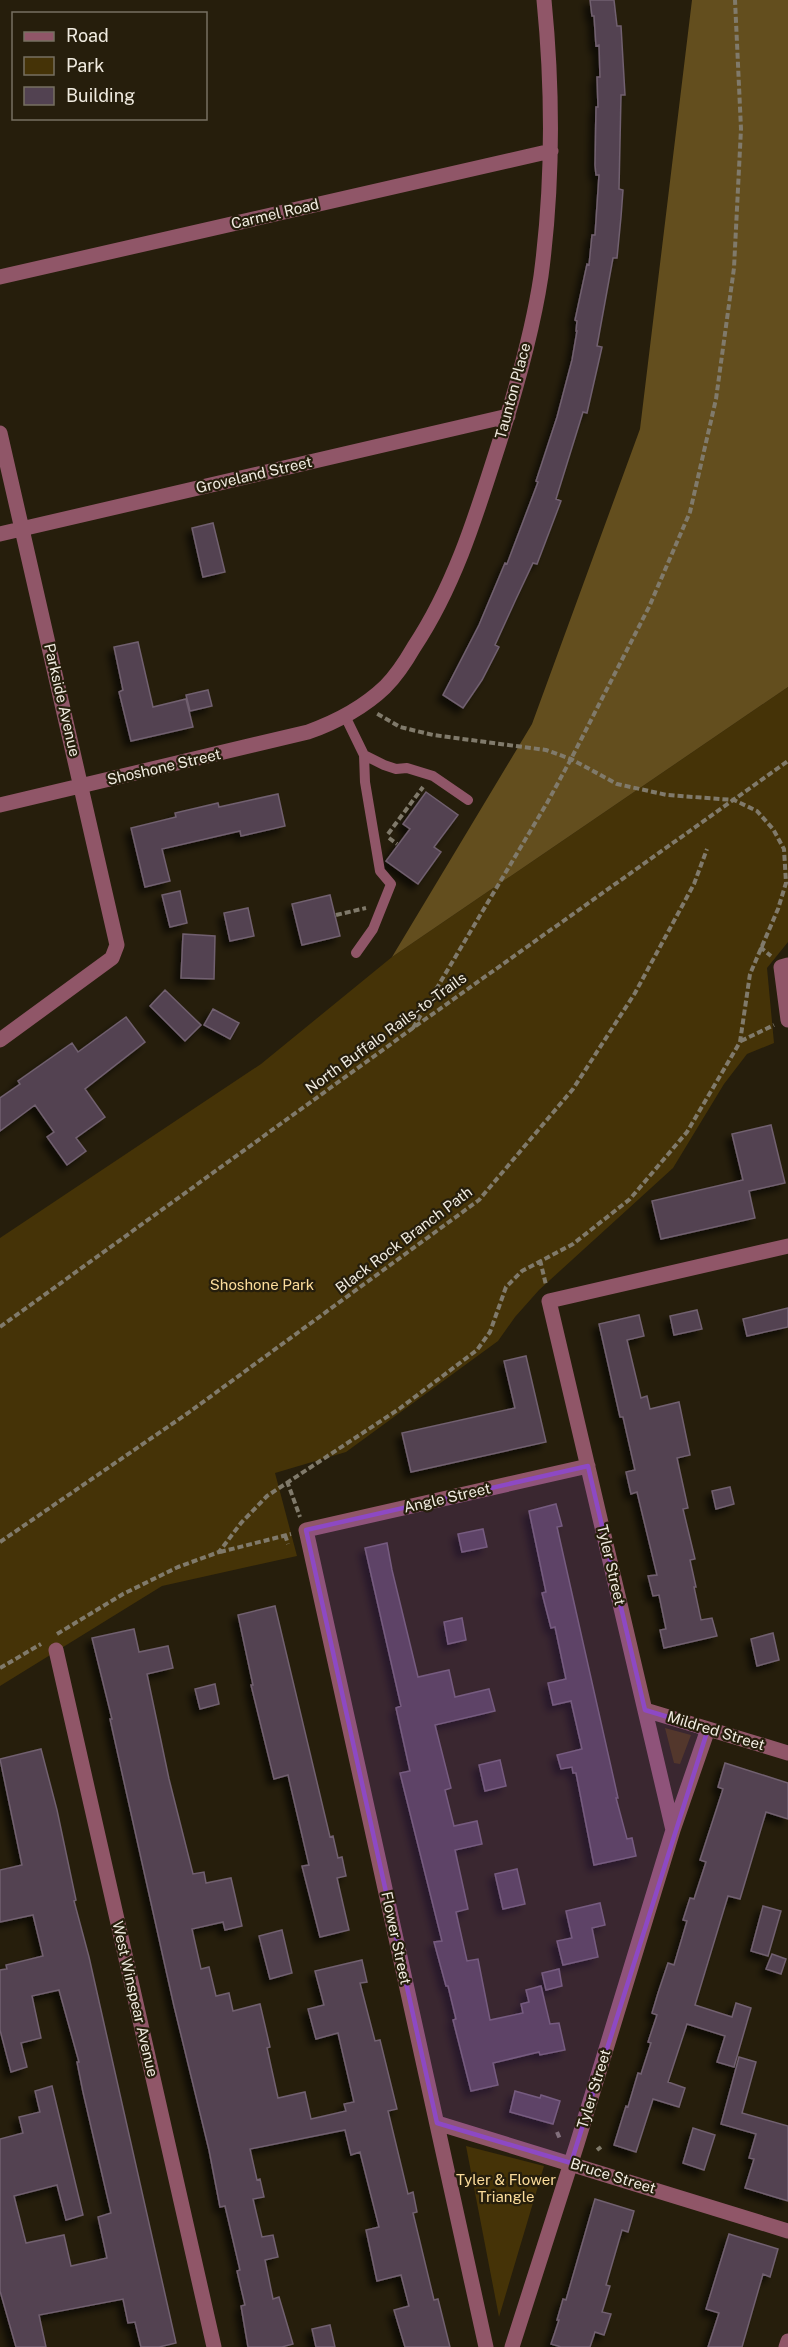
<svg xmlns="http://www.w3.org/2000/svg" width="788" height="2347" font-family="'Public Sans',sans-serif">
  <style>
    .green { fill: #453307 }
    .forest { fill: #634e1e }
    .building { fill: #524251; stroke: #71606f; stroke-width: 1.5; filter: url(#shadow) }
    .lines { fill: none; stroke-linecap: round; stroke-linejoin: round }
    .path { stroke: #807a6b; stroke-width: 4; stroke-dasharray: 6 3; stroke-linecap: butt }
    .service { stroke: #905668; stroke-width: 10 }
    .minor { stroke: #905668; stroke-width: 15 }
    .marked { fill: #8d49c4; fill-opacity: 0.2; stroke: #8d49c4; stroke-width: 4.5; stroke-linejoin: round }
    .labels { text-anchor: middle; stroke-width: 4.5; stroke-linejoin: round; paint-order: stroke }
    .street-label { font-size: 15px; fill: #f0ebe0; stroke: #261e0c }
    .park-label { font-size: 15px; fill: #fbdc9b; stroke: #261e0c }
  </style>
  <defs>
    <filter id="shadow"><feDropShadow dx="-5.5" dy="5.5" stdDeviation="3" flood-color="#0009"/></filter>
  </defs>
  <rect width="100%" height="100%" fill="#261e0c"/>
  <!-- green -->
  <path class="green" d="M 788,687 L 788,942 L 767,968 L 774,1043 L 747,1054 L 724,1084 L 673,1168 L 539,1290 L 515,1317 L 498,1341 L 346,1452 L 275,1473 L 297,1556 L 162,1586 L 0,1686 L 0,1238 L 261,1064 L 392,957 Z
    M 665,1728 L 691,1735 L 680,1764 L 674,1763 Z
    M 466,2146 L 544,2166 L 499,2317 Z"/>
  <!-- forest -->
  <path class="forest" d="M 692,0 L 788,0 L 788,687 L 392,957 L 532,724 L 640,429 Z"/>
  <!-- building -->
  <path class="building" d="M 590,0 L 614,0 L 617,26 L 621,26 L 625,95 L 621,95 L 619,189 L 623,190 L 621,217 L 617,258 L 613,258 L 597,346 L 602,347 L 587,413 L 583,412 L 556,499 L 561,501 L 537,564 L 533,563 L 516,599 L 495,645 L 499,647 L 482,680 L 463,708 L 443,695 L 479,625 L 505,563 L 507,564 L 538,482 L 536,481 L 557,417 L 572,360 L 577,331 L 576,331 L 577,321 L 575,320 L 587,264 L 589,265 L 592,235 L 595,235 L 599,175 L 596,175 L 595,165 L 596,107 L 598,107 L 597,77 L 600,77 L 599,45 L 596,46 L 594,16 L 592,16 Z
    M 213,523 L 225,572 L 203,577 L 192,528 Z
    M 138,642 L 153,707 L 186,699 L 193,727 L 131,741 L 119,692 L 123,690 L 114,647 Z
    M 208,690 L 212,706 L 190,711 L 186,695 Z
    M 426,792 L 458,815 L 434,847 L 441,852 L 418,884 L 386,861 L 410,829 L 403,824 Z
    M 278,794 L 285,826 L 241,836 L 240,831 L 162,849 L 170,881 L 145,887 L 131,828 L 176,817 L 175,813 L 218,803 L 219,807 Z
    M 180,891 L 187,923 L 170,927 L 162,895 Z
    M 330,895 L 340,936 L 302,945 L 292,904 Z
    M 248,908 L 254,936 L 230,941 L 224,913 Z
    M 183,934 L 215,936 L 214,979 L 181,978 Z
    M 165,990 L 201,1025 L 185,1041 L 150,1006 Z
    M 213,1009 L 239,1023 L 230,1039 L 204,1025 Z
    M 126,1017 L 145,1042 L 85,1089 L 105,1117 L 76,1138 L 86,1151 L 67,1165 L 47,1137 L 54,1132 L 35,1105 L 0,1131 L 0,1098 L 20,1084 L 18,1081 L 72,1043 L 78,1052 Z
    M 771,1125 L 785,1183 L 749,1191 L 755,1218 L 661,1239 L 652,1201 L 743,1180 L 732,1134 Z
    M 788,1308 L 788,1327 L 747,1336 L 743,1319 Z
    M 697,1310 L 702,1329 L 674,1335 L 670,1316 Z
    M 639,1315 L 644,1336 L 627,1340 L 641,1398 L 647,1396 L 650,1409 L 679,1402 L 690,1455 L 677,1458 L 688,1508 L 683,1509 L 695,1559 L 690,1560 L 696,1587 L 694,1587 L 701,1620 L 712,1618 L 717,1636 L 664,1648 L 660,1630 L 666,1629 L 659,1595 L 653,1596 L 648,1576 L 657,1575 L 637,1492 L 631,1494 L 626,1472 L 635,1470 L 623,1417 L 620,1417 L 599,1324 Z
    M 526,1356 L 546,1442 L 411,1472 L 402,1433 L 515,1408 L 504,1361 Z
    M 730,1487 L 734,1504 L 716,1509 L 712,1491 Z
    M 556,1504 L 562,1526 L 557,1527 L 618,1798 L 616,1798 L 627,1839 L 632,1838 L 636,1856 L 594,1865 L 576,1773 L 573,1773 L 572,1767 L 561,1769 L 557,1755 L 582,1749 L 571,1701 L 553,1705 L 548,1683 L 566,1679 L 555,1627 L 551,1628 L 542,1593 L 546,1592 L 529,1511 Z
    M 483,1529 L 487,1547 L 462,1552 L 458,1534 Z
    M 387,1543 L 392,1570 L 418,1677 L 449,1670 L 455,1697 L 489,1689 L 495,1711 L 435,1725 L 451,1788 L 445,1790 L 454,1826 L 477,1821 L 482,1844 L 455,1850 L 468,1909 L 456,1912 L 467,1961 L 478,1959 L 490,2020 L 523,2013 L 521,2004 L 529,2002 L 526,1990 L 541,1986 L 550,2024 L 559,2023 L 565,2050 L 540,2055 L 539,2052 L 493,2063 L 498,2085 L 471,2091 L 453,2020 L 456,2019 L 448,1986 L 446,1986 L 434,1942 L 442,1941 L 400,1773 L 410,1771 L 396,1708 L 401,1706 L 365,1548 Z
    M 275,1606 L 330,1837 L 333,1836 L 338,1858 L 342,1857 L 346,1876 L 337,1878 L 349,1930 L 320,1937 L 302,1866 L 309,1865 L 288,1775 L 274,1779 L 251,1685 L 253,1685 L 238,1615 Z
    M 462,1618 L 466,1640 L 448,1644 L 444,1622 Z
    M 134,1629 L 139,1652 L 168,1646 L 173,1668 L 147,1674 L 169,1779 L 193,1874 L 204,1872 L 206,1883 L 231,1878 L 242,1926 L 225,1930 L 223,1922 L 192,1929 L 201,1969 L 209,1967 L 216,1996 L 229,1993 L 233,2011 L 260,2004 L 270,2047 L 267,2048 L 278,2098 L 305,2092 L 311,2119 L 346,2111 L 344,2104 L 354,2102 L 338,2033 L 316,2039 L 308,2009 L 324,2005 L 315,1971 L 362,1960 L 367,1982 L 360,1983 L 375,2041 L 380,2040 L 397,2109 L 388,2111 L 408,2194 L 413,2192 L 417,2212 L 413,2213 L 434,2300 L 438,2299 L 450,2347 L 405,2347 L 394,2310 L 409,2306 L 401,2275 L 377,2281 L 366,2230 L 379,2227 L 360,2152 L 351,2155 L 345,2130 L 250,2149 L 257,2180 L 260,2179 L 264,2197 L 253,2199 L 262,2237 L 273,2235 L 278,2257 L 265,2260 L 273,2299 L 279,2297 L 293,2344 L 282,2347 L 248,2347 L 241,2306 L 245,2305 L 237,2271 L 240,2270 L 225,2206 L 220,2207 L 209,2150 L 174,2006 L 110,1719 L 112,1719 L 92,1638 Z
    M 773,1633 L 779,1660 L 757,1666 L 751,1639 Z
    M 215,1684 L 219,1704 L 200,1709 L 195,1689 Z
    M 41,1749 L 57,1810 L 76,1900 L 74,1901 L 89,1957 L 176,2343 L 159,2347 L 141,2347 L 135,2322 L 128,2323 L 123,2299 L 39,2315 L 46,2347 L 16,2347 L 0,2291 L 0,2139 L 23,2133 L 19,2117 L 40,2112 L 35,2091 L 52,2086 L 83,2215 L 66,2220 L 57,2185 L 14,2196 L 26,2243 L 64,2235 L 71,2266 L 107,2258 L 98,2217 L 111,2213 L 83,2092 L 77,2062 L 79,2062 L 59,1990 L 32,1996 L 41,2038 L 21,2043 L 27,2067 L 11,2072 L 0,2030 L 0,1970 L 7,1969 L 6,1965 L 43,1956 L 33,1915 L 0,1922 L 0,1870 L 22,1865 L 0,1759 Z
    M 500,1760 L 506,1786 L 485,1791 L 479,1765 Z
    M 725,1763 L 788,1783 L 788,1819 L 766,1812 L 740,1899 L 728,1896 L 695,2005 L 732,2017 L 736,2003 L 751,2008 L 734,2067 L 717,2062 L 725,2036 L 687,2024 L 668,2082 L 685,2088 L 679,2107 L 653,2099 L 636,2152 L 614,2145 L 626,2106 L 628,2107 L 638,2073 L 641,2074 L 651,2043 L 648,2042 L 657,2015 L 652,2013 L 658,1993 L 668,1963 L 674,1965 L 687,1921 L 683,1920 L 690,1898 L 694,1899 L 706,1862 L 700,1860 L 723,1789 L 718,1787 Z
    M 517,1869 L 525,1904 L 503,1909 L 495,1874 Z
    M 600,1903 L 605,1925 L 592,1928 L 598,1957 L 563,1965 L 557,1941 L 572,1938 L 566,1911 Z
    M 763,1906 L 781,1911 L 768,1956 L 751,1951 Z
    M 282,1930 L 292,1973 L 270,1979 L 259,1936 Z
    M 772,1954 L 786,1959 L 781,1974 L 766,1969 Z
    M 559,1969 L 562,1986 L 546,1990 L 542,1973 Z
    M 739,2057 L 756,2062 L 742,2113 L 788,2126 L 788,2201 L 745,2188 L 754,2159 L 749,2158 L 756,2134 L 721,2124 Z
    M 515,2091 L 540,2098 L 541,2095 L 560,2101 L 553,2124 L 510,2112 Z
    M 693,2128 L 715,2135 L 704,2170 L 683,2163 Z
    M 595,2199 L 634,2211 L 628,2232 L 622,2230 L 606,2285 L 610,2286 L 602,2312 L 611,2314 L 604,2335 L 595,2332 L 590,2347 L 561,2347 L 551,2344 L 559,2320 L 557,2320 L 563,2299 L 566,2300 Z
    M 729,2234 L 778,2249 L 770,2277 L 763,2274 L 742,2347 L 708,2347 L 719,2313 L 706,2309 Z
    M 330,2325 L 335,2347 L 316,2347 L 312,2329 Z"/>
  <g class="lines">
    <!-- path -->
    <path class="path" d="M 388,834 L 423,787
      M 389,838 L 397,844
      M 336,915 L 366,908
      M 760,947 L 771,956
      M 413,1028 L 547,803 L 571,759 L 649,607 L 690,512 L 716,399 L 734,268 L 741,129 L 735,0
      M 741,1041 L 774,1025
      M 540,1260 L 546,1285
      M 0,1327 L 413,1028 L 788,761
      M 287,1481 L 300,1517
      M 285,1535 L 288,1544
      M 0,1542 L 188,1413 L 479,1200 L 573,1089 L 635,993 L 694,884 L 707,849
      M 220,1552 L 291,1534
      M 57,1634 L 123,1594 L 178,1567 L 219,1552 L 241,1523 L 267,1496 L 399,1409 L 477,1350 L 490,1332 L 506,1287 L 522,1271 L 573,1244 L 630,1199 L 687,1132 L 740,1042 L 750,974 L 778,909 L 786,883 L 784,849 L 773,829 L 757,811 L 734,800 L 667,795 L 617,784 L 571,759 L 546,750 L 433,735 L 400,727 L 376,713
      M 0,1668 L 41,1644
      M 557,2132 L 560,2139
      M 597,2150 L 601,2147"/>
    <!-- service -->
    <path class="service" d="M 345,716 L 364,755 L 365,782 L 380,871 L 391,884 L 373,929 L 356,953
      M 364,755 L 384,765 L 396,769 L 407,768 L 433,776 L 468,800"/>
    <!-- minor -->
    <path class="minor" d="M 0,277 L 551,151
      M 0,433 L 117,945 L 112,958 L 0,1040
      M 0,534 L 508,416
      M 0,805 L 308,732 C 336,722 363,708 385,687 C 397,675 406,661 414,647 C 453,588 474,522 495,456 C 514,397 532,336 541,276 C 553,185 553,91 544,0
      M 788,965 L 781,967 L 788,1020
      M 56,1650 L 214,2347
      M 645,1710 L 788,1753
      M 673,1830 L 549,1301 L 788,1246
      M 437,2123 L 788,2231
      M 486,2347 L 306,1530 L 588,1466
      M 512,2347 L 577,2144 L 673,1830 L 708,1729
      M 786,2347 L 788,2341"/>
  </g>
  <!-- marked area -->
  <path class="marked" d="M 588,1466 L 645,1710 L 708,1729 L 571,2163 L 437,2123 L 306,1530 Z"/>
  <g class="labels">
    <!-- street labels -->
    <g class="street-label">
      <text transform="translate(275 214) rotate(-13)" y="5">Carmel Road</text>
      <text transform="translate(513 391) rotate(-75)" y="5">Taunton Place</text>
      <text transform="translate(254 475) rotate(-13)" y="5">Groveland Street</text>
      <text transform="translate(62 700) rotate(77)" y="5">Parkside Avenue</text>
      <text transform="translate(164 767) rotate(-13)" y="5">Shoshone Street</text>
      <text transform="translate(386 1033) rotate(-36)" y="5">North Buffalo Rails-to-Trails</text>
      <text transform="translate(404 1240) rotate(-37)" y="5">Black Rock Branch Path</text>
      <text transform="translate(447 1498) rotate(-13)" y="5">Angle Street</text>
      <text transform="translate(611 1565) rotate(77)" y="5">Tyler Street</text>
      <text transform="translate(716 1731) rotate(17)" y="5">Mildred Street</text>
      <text transform="translate(396 1938) rotate(78)" y="5">Flower Street</text>
      <text transform="translate(135 1999) rotate(77)" y="5">West Winspear Avenue</text>
      <text transform="translate(594 2089) rotate(-73)" y="5">Tyler Street</text>
      <text transform="translate(613 2176) rotate(17)" y="5">Bruce Street</text>
    </g>
    <!-- park labels -->
    <g class="park-label">
      <text x="262" y="1290">Shoshone Park</text>
      <text x="506" y="2185">Tyler &amp; Flower<tspan x="506" dy="17">Triangle</tspan></text>
    </g>
  </g>
  <!-- legend -->
  <rect x="12" y="12" width="195" height="108" fill="#261e0c" stroke="#777061" stroke-width="1.5"/>
  <rect x="24" y="32" width="30" height="9" fill="#905668" stroke="#777061" stroke-width="1.5"/>
  <text x="66" y="42" font-size="18" fill="#f0ebe0">Road</text>
  <rect x="24" y="57" width="30" height="18" fill="#453307" stroke="#777061" stroke-width="1.5"/>
  <text x="66" y="72" font-size="18" fill="#f0ebe0">Park</text>
  <rect x="24" y="87" width="30" height="18" fill="#524251" stroke="#777061" stroke-width="1.5"/>
  <text x="66" y="102" font-size="18" fill="#f0ebe0">Building</text>
</svg>
